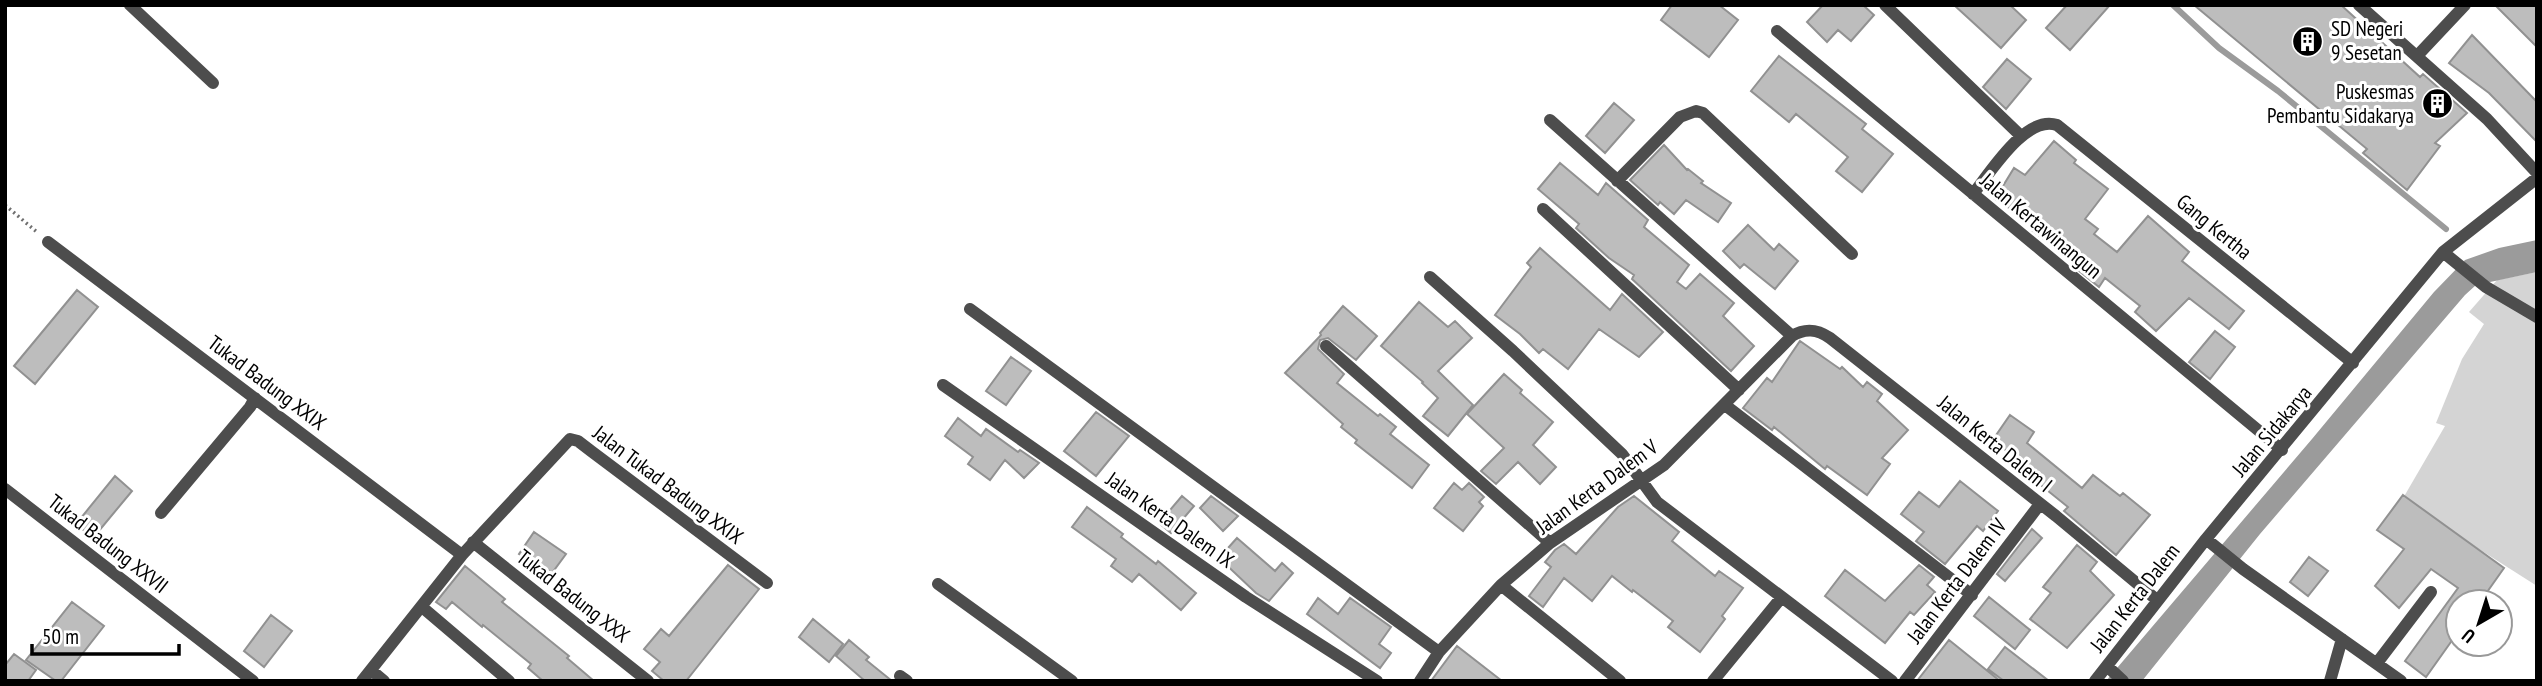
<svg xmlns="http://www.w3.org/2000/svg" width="2542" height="686" font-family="'PT Sans Narrow',sans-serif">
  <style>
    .green { fill: #d4d4d4 }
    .water { fill: #9b9b9b }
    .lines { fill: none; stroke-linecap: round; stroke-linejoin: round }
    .stream { stroke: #9b9b9b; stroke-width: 6 }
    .building { fill: #bdbdbd; stroke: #919191; stroke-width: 2 }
    .path { stroke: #6f6f6f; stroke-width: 3.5; stroke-dasharray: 2 3.5; stroke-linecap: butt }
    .minor { stroke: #4d4d4d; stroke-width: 12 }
    .labels { text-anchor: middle; stroke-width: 6; stroke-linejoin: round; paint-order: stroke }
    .poi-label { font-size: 21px; fill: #000; stroke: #fff; text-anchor: start }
    .street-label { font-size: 21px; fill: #000; stroke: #fff }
  </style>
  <rect width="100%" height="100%" fill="#fff"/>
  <!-- green -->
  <path class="green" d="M 2537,272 L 2537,586 L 2402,500 L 2445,426 L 2436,423 L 2462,359 L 2484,324 L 2469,312 L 2497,280 Z"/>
  <!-- water -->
  <path class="water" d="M 2537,240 L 2537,272 L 2476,285 L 2465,295 L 2260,534 L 2142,681 L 2106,681 L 2312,439 L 2434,292 L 2465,260 L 2499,248 Z"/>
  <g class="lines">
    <!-- stream -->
    <path class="stream" d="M 2173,5 L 2219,48 L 2278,91 L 2446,229"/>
  </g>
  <!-- building -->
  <path class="building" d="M 1672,5 L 1719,5 L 1738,20 L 1709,57 L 1661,20 Z
    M 1823,5 L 1863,5 L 1874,15 L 1851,41 L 1838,30 L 1827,42 L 1807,22 Z
    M 1954,5 L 2010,5 L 2026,20 L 2001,48 Z
    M 2067,5 L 2110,5 L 2070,50 L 2046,28 Z
    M 2194,5 L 2341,5 L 2420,77 L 2423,74 L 2467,113 L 2435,143 L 2440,146 L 2407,190 L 2363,153 L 2367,149 Z
    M 2495,5 L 2537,5 L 2537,47 Z
    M 2472,35 L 2537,102 L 2537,142 L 2489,93 L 2449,63 Z
    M 1779,56 L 1866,124 L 1862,129 L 1893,154 L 1862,192 L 1836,171 L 1848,157 L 1796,114 L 1789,122 L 1751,91 Z
    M 2007,59 L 2031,79 L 2006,109 L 1983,87 Z
    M 1614,103 L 1634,120 L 1605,153 L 1586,136 Z
    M 2054,141 L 2076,160 L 2074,163 L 2108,189 L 2085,219 L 2098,229 L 2094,234 L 2117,252 L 2148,216 L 2189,252 L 2182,261 L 2244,311 L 2229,329 L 2189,298 L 2156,331 L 2135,312 L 2140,306 L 2105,278 L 2099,287 L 2078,270 L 2080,267 L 2033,231 L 2037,226 L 1995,199 L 2014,168 L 2025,175 Z
    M 1664,145 L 1687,170 L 1688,169 L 1703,181 L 1701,183 L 1731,203 L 1718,222 L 1686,200 L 1674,214 L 1660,202 L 1658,205 L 1630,180 Z
    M 1560,163 L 1598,195 L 1606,183 L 1648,220 L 1644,227 L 1689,265 L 1677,282 L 1686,289 L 1700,274 L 1734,303 L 1723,316 L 1754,346 L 1731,371 L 1632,279 L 1634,275 L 1609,258 L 1576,228 L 1579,224 L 1538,189 Z
    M 1748,225 L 1774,250 L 1779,244 L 1798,261 L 1775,289 L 1744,264 L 1740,268 L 1723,251 Z
    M 1540,248 L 1610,310 L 1622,294 L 1663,332 L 1639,357 L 1599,329 L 1568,369 L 1543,349 L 1539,353 L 1520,334 L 1495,315 L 1531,267 L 1527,263 Z
    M 77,290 L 98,307 L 35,384 L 14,366 Z
    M 1419,302 L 1448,327 L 1455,321 L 1472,338 L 1438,371 L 1473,405 L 1448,436 L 1423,416 L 1438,398 L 1422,383 L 1423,382 L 1381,346 Z
    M 1343,306 L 1377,336 L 1356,360 L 1328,338 L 1320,340 L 1318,349 L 1344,374 L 1337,383 L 1378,416 L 1380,414 L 1396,427 L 1390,434 L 1429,465 L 1412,488 L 1355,443 L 1357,440 L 1341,427 L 1343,424 L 1285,373 L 1321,335 L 1320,333 Z
    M 2215,331 L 2235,347 L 2210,379 L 2189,362 Z
    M 1800,341 L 1840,369 L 1842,367 L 1863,387 L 1867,382 L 1882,394 L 1877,401 L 1908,430 L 1882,458 L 1890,464 L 1867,495 L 1827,466 L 1825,469 L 1774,427 L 1772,430 L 1743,408 L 1767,378 L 1772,382 Z
    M 1011,357 L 1031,371 L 1006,405 L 986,391 Z
    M 1504,374 L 1522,390 L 1520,393 L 1553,422 L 1533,445 L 1556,467 L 1540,484 L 1518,462 L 1496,484 L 1481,471 L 1504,448 L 1467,414 Z
    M 1096,412 L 1129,436 L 1096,476 L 1064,451 Z
    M 2010,415 L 2034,432 L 2027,443 L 2082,488 L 2093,475 L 2120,496 L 2123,493 L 2150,515 L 2116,555 L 2064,511 L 2068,507 L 2032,478 L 2037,471 L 1992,441 Z
    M 958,418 L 981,436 L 986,429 L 1018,452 L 1020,450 L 1039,463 L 1024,478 L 1005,460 L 990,480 L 968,464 L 973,457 L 945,436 Z
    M 115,476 L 132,491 L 93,538 L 76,524 Z
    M 1960,481 L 1998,511 L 1983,531 L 1977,526 L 1945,564 L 1916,541 L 1924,532 L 1901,514 L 1919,492 L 1939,507 Z
    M 1454,483 L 1462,490 L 1469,483 L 1484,497 L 1479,502 L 1483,506 L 1463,531 L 1434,508 Z
    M 2403,495 L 2504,568 L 2480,602 L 2458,602 L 2458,632 L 2426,677 L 2405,661 L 2458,588 L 2431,569 L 2399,608 L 2375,586 L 2404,549 L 2377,530 Z
    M 1182,496 L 1194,506 L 1171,533 L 1159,523 Z
    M 1211,496 L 1238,516 L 1223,531 L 1200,508 Z
    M 1634,496 L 1679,532 L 1672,541 L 1715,576 L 1719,571 L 1743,588 L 1722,616 L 1725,619 L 1700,652 L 1668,627 L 1673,621 L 1633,590 L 1632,592 L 1612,576 L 1592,601 L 1564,578 L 1543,607 L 1529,596 L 1551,567 L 1545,562 L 1555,550 L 1564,544 L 1576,554 L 1618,507 Z
    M 1087,507 L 1123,534 L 1121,537 L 1156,564 L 1158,561 L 1196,593 L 1181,610 L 1139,574 L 1132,582 L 1111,566 L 1116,559 L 1072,527 Z
    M 2032,529 L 2042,538 L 2005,581 L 1997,574 Z
    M 534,532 L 566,554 L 552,573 L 536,561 L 533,564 L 519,554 Z
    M 1237,538 L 1275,571 L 1282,563 L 1293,573 L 1269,601 L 1256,593 L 1219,558 Z
    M 2077,545 L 2097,562 L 2090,571 L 2114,595 L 2067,648 L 2030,619 L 2051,593 L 2043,587 Z
    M 2309,557 L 2328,571 L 2308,596 L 2290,582 Z
    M 728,565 L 759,589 L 686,681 L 664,681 L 652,671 L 660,662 L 644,649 L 661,629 L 669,636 Z
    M 1919,565 L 1934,577 L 1927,585 L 1935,592 L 1914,615 L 1910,612 L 1885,643 L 1825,596 L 1845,570 L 1885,601 Z
    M 465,566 L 505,599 L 502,602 L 569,656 L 567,658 L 594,681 L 543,681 L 528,668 L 531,664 L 483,625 L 482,627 L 452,602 L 446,609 L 436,602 Z
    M 1989,597 L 2030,630 L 2015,649 L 1974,616 Z
    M 1318,598 L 1338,614 L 1350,598 L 1391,627 L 1379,644 L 1391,653 L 1380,668 L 1307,614 Z
    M 72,602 L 104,626 L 61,681 L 56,681 L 26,660 Z
    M 271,615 L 292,631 L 264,667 L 244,651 Z
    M 813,619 L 843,644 L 829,662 L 799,637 Z
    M 849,640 L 869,657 L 866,660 L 892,681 L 865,681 L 836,656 Z
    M 1949,640 L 2000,681 L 1917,681 Z
    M 1457,646 L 1502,681 L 1431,681 Z
    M 2005,647 L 2049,681 L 2004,681 L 1988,669 Z
    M 14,654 L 36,670 L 28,681 L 5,681 L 5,665 Z"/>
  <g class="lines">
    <!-- path -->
    <path class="path" d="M 5,205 L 38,233"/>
    <!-- minor -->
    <path class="minor" d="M 130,5 L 213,83
      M 1885,5 L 2021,136
      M 2359,5 L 2487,119 L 2537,173
      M 1777,31 L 2282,450
      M 2417,56 L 2465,5
      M 1550,120 L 1792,336
      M 1617,181 L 1680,117 L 1696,111 L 1703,113 L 1852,254
      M 1973,194 C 1990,173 2026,114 2057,125 L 2353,363
      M 1543,209 L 1739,390
      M 48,242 L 462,555
      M 2443,252 L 2486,287 L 2537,317
      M 1430,277 L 1513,351 L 1622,454 L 1657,502 L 1892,681
      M 970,309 L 1439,652
      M 1326,346 L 1550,543
      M 943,385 L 1246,597 L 1377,681
      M 1725,405 L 1972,595
      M 5,489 L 253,681
      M 161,513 L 250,407 L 255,398
      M 2206,539 L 2243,569 L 2401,681
      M 473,542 L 648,681
      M 938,584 L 1072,681
      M 1501,585 L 1620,681
      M 422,607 L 509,681
      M 2377,663 L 2431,592
      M 2107,666 L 2123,681
      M 371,670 L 384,681
      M 900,676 L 907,681
      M 362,681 L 462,555 L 570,439 L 578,441 L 591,451 L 767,583
      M 1420,681 L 1439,652 L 1501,585 L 1550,543 L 1664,465 L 1792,336 C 1805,328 1817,329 1830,338 L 2056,516 L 2157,600
      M 1713,681 L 1781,598
      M 1905,681 L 2040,504
      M 2095,681 L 2206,539 L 2443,252 L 2537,178
      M 2330,681 L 2342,639"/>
  </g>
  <!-- icons -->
  <defs>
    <symbol id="building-disc" viewBox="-11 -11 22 22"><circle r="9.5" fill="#000" stroke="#fff"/><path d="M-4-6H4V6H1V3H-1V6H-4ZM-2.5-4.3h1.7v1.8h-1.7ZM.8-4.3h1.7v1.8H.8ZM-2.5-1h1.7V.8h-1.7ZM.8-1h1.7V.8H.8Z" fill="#fff"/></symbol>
  </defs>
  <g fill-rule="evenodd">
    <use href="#building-disc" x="2290" y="24" width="35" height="35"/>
    <use href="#building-disc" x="2420" y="86" width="35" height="35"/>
  </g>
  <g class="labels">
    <!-- poi labels -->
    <g class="poi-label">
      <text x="2331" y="36">SD Negeri<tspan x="2331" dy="24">9 Sesetan</tspan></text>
      <text x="2414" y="99" text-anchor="end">Puskesmas<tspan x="2414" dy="24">Pembantu Sidakarya</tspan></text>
    </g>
    <!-- street labels -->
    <g class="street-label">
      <text transform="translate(2041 226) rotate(40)" y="7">Jalan Kertawinangun</text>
      <text transform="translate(2214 227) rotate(39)" y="7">Gang Kertha</text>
      <text transform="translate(267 383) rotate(37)" y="7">Tukad Badung XXIX</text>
      <text transform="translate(2272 431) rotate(-50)" y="7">Jalan Sidakarya</text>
      <text transform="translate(1995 444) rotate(39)" y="7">Jalan Kerta Dalem I</text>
      <text transform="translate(668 485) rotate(37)" y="7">Jalan Tukad Badung XXIX</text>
      <text transform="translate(1597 487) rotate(-36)" y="7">Jalan Kerta Dalem V</text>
      <text transform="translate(1170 520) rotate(35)" y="7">Jalan Kerta Dalem IX</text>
      <text transform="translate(108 544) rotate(38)" y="7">Tukad Badung XXVII</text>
      <text transform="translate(1957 581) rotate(-53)" y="7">Jalan Kerta Dalem IV</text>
      <text transform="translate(573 596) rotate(38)" y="7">Tukad Badung XXX</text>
      <text transform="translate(2135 598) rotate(-52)" y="7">Jalan Kerta Dalem</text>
    </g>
  </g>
  <!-- border -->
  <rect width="2542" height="686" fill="none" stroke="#000000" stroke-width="14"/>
  <!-- north arrow -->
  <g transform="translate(2479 623) rotate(219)"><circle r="33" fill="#ffffff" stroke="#999999" stroke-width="2"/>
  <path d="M0-5L12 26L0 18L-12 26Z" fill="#000000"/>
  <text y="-10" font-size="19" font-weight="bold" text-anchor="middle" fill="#000000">U</text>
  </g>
  <!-- scale -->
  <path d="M32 644v10h147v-10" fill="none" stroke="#000000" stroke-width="3.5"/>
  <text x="42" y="644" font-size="21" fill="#000000" stroke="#ffffff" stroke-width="5" paint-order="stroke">50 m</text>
</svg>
